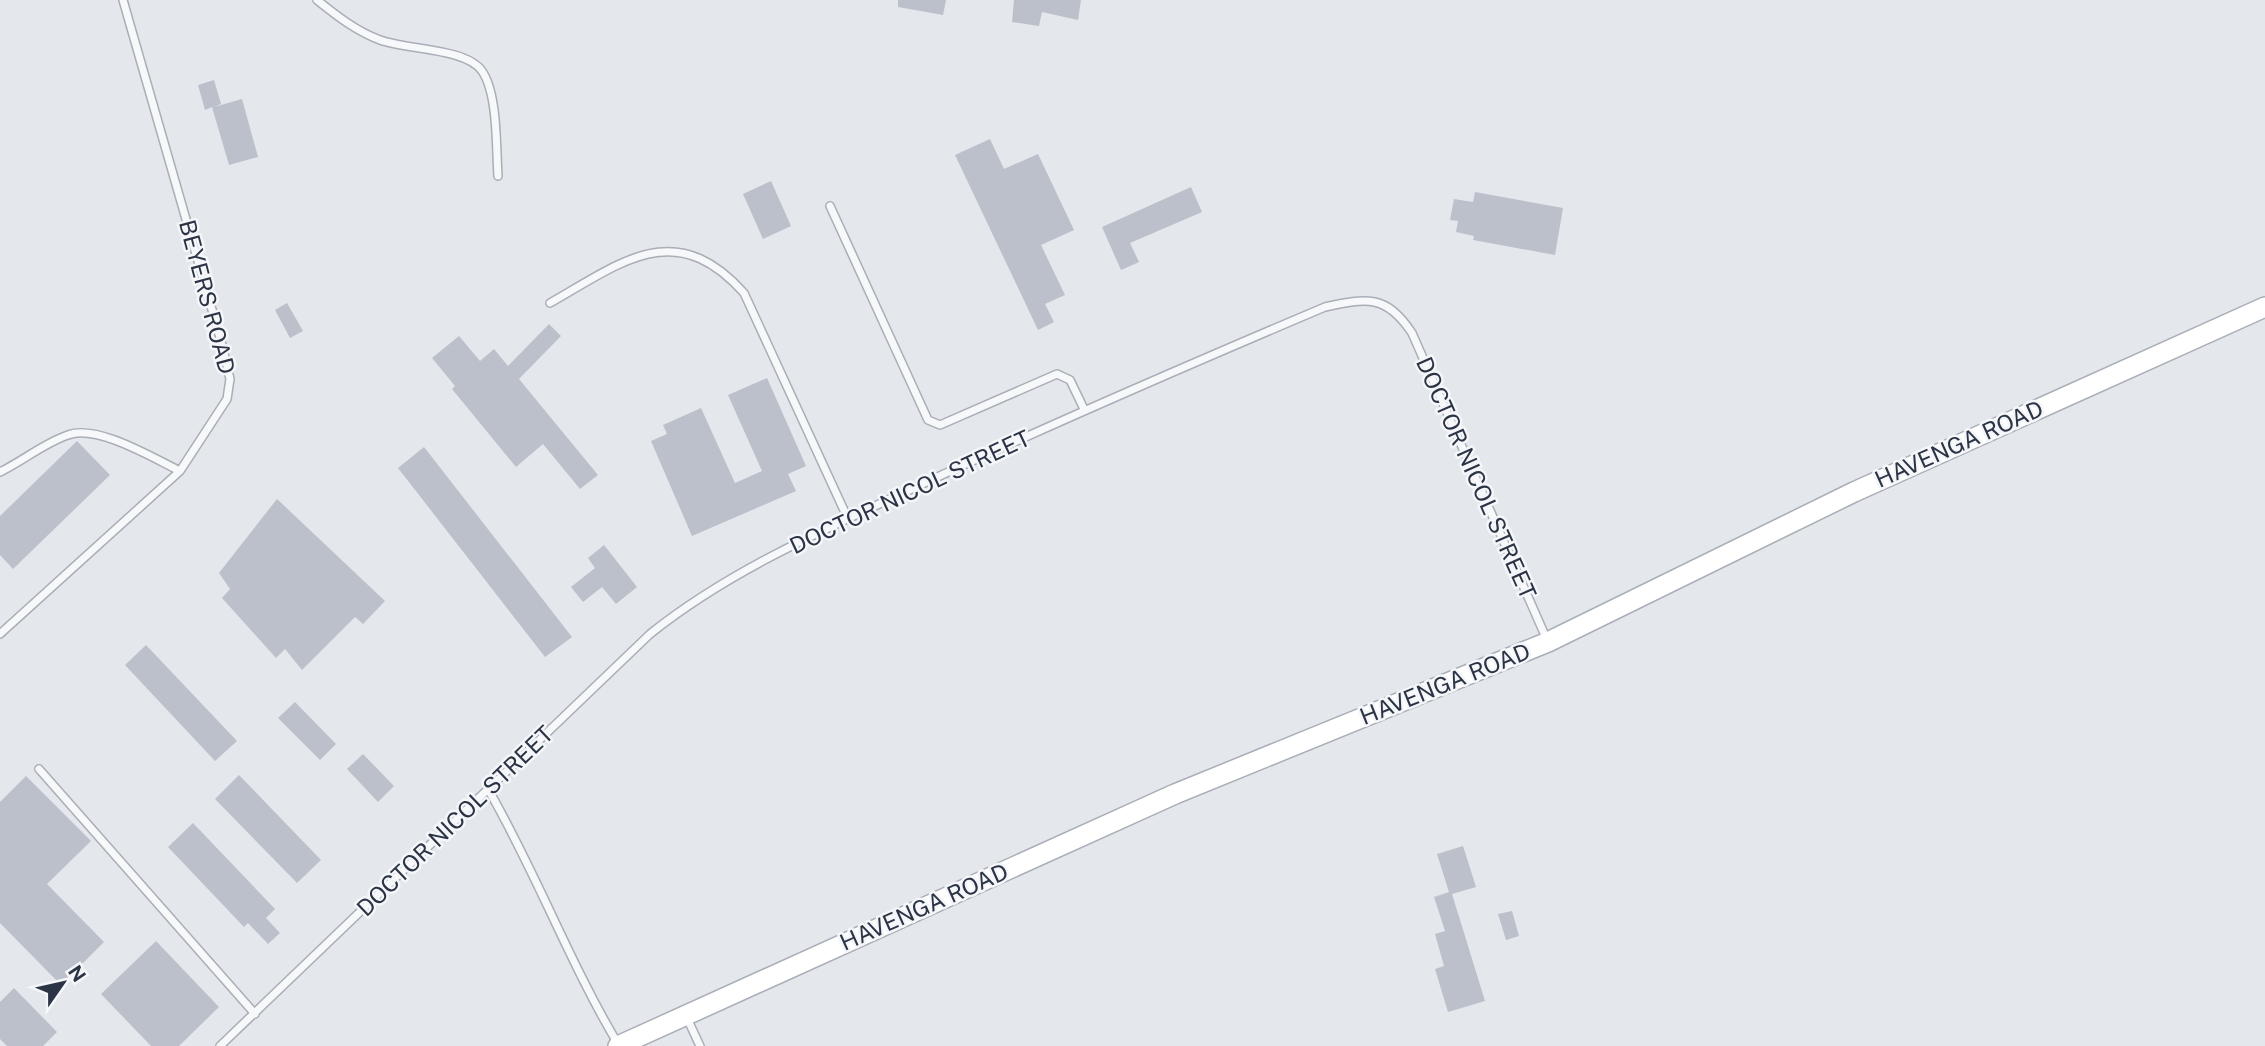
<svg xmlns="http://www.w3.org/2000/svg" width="2265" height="1046" font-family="'Public Sans',sans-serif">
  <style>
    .building { fill: #bbc0ca }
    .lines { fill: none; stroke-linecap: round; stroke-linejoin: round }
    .lane-casing { stroke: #a9aeb7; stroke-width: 10 }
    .secondary-casing { stroke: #a9aeb7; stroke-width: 22 }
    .lane { stroke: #f7f8fa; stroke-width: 7 }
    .secondary { stroke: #fff; stroke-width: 19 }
    .labels { text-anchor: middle; stroke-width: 5; stroke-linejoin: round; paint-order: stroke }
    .street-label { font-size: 23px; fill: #2b3445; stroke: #f4f6f9 }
  </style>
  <rect width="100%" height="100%" fill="#e4e7ec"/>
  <!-- building -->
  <path class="building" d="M 898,0 L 946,0 L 943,15 L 898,7 Z
    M 1014,0 L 1081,0 L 1078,20 L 1042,12 L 1039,26 L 1012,22 Z
    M 214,80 L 221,104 L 214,107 L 242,99 L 258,157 L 229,165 L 212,107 L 205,110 L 198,85 Z
    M 990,139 L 1004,169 L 1038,154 L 1074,230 L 1041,245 L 1065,295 L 1045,304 L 1054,322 L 1038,330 L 955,155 Z
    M 771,181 L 791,226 L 763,239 L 743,194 Z
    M 1191,187 L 1202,212 L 1130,243 L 1139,262 L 1121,270 L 1102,227 Z
    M 1475,192 L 1563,208 L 1555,255 L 1473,240 L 1474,236 L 1456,232 L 1458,221 L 1450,220 L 1454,199 L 1473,202 Z
    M 287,303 L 303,331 L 290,338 L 275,310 Z
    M 549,324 L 561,336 L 519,379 L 598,475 L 580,489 L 543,444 L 516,467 L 452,389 L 455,386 L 432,358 L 459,336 L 480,361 L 494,349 L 508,366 Z
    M 767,378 L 806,466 L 788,474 L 796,491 L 692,536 L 651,441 L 667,434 L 663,425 L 701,408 L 735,483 L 762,471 L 728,395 Z
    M 77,441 L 110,475 L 13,569 L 0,555 L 0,516 Z
    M 424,447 L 572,637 L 545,657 L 398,468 Z
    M 277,499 L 385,601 L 363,624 L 355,617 L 302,670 L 285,649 L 276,658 L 222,598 L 230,589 L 219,573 Z
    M 604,545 L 637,587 L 616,604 L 602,587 L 583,602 L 571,587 L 595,568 L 588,558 Z
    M 146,645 L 237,741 L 215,761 L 125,665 Z
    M 295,702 L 336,744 L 320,760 L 278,718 Z
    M 363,754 L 394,786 L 378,802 L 347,769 Z
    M 239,775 L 321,860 L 297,883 L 215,799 Z
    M 26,776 L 91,841 L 47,884 L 104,942 L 61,985 L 0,923 L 0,802 Z
    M 193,823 L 275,909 L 266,918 L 280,933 L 268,944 L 248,923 L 244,927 L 168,847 Z
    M 1463,846 L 1476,887 L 1452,894 L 1485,1001 L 1448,1012 L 1435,969 L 1444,966 L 1435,934 L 1445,931 L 1434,897 L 1449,892 L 1437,854 Z
    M 1512,911 L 1519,936 L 1506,940 L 1498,914 Z
    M 156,941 L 219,1007 L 179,1046 L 151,1046 L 101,994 Z
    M 14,988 L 57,1032 L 43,1046 L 7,1046 L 0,1039 L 0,1002 Z"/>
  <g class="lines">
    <defs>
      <path id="lane" d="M 317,0 C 337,16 356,31 380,40 C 407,50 466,48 482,71 C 498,94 496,148 498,176
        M 830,206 L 928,420 L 940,425 L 1057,374 L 1070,380 L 1084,409
        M 550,303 C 621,263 675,216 744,293 L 848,519
        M 0,472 C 23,461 44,443 68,435 C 97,424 153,458 180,471
        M 0,634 L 180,471 L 227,399 L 230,379 L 221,341 L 123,0
        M 39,769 L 255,1014
        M 488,789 C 536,872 569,962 618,1044
        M 687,1018 L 700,1046
        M 220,1046 L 650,634 C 730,570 826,529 918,486 C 1052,424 1188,365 1325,307 C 1367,298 1386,294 1412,333 L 1547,640"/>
      <path id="secondary" d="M 618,1046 L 1175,794 L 1548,642 L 1854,492 L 2265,307"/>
    </defs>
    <!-- lane casing -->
    <use href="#lane" class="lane-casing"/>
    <!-- secondary casing -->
    <use href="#secondary" class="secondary-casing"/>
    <!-- lane -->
    <use href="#lane" class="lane"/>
    <!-- secondary -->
    <use href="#secondary" class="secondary"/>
  </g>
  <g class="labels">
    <!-- street labels -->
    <g class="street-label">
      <text transform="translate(207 297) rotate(75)" y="8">BEYERS ROAD</text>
      <text transform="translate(1959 444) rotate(-24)" y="8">HAVENGA ROAD</text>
      <text transform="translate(1476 478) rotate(66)" y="8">DOCTOR NICOL STREET</text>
      <text transform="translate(910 492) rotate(-25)" y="8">DOCTOR NICOL STREET</text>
      <text transform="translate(1445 684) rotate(-22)" y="8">HAVENGA ROAD</text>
      <text transform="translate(455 821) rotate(-44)" y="8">DOCTOR NICOL STREET</text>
      <text transform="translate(924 907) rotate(-24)" y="8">HAVENGA ROAD</text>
    </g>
  </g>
  <!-- north arrow -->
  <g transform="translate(63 983) rotate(56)" stroke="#f4f6f9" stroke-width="5" paint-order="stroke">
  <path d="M0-5L12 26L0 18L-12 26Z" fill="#2b3445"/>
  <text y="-10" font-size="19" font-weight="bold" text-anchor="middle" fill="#2b3445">N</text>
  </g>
</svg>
